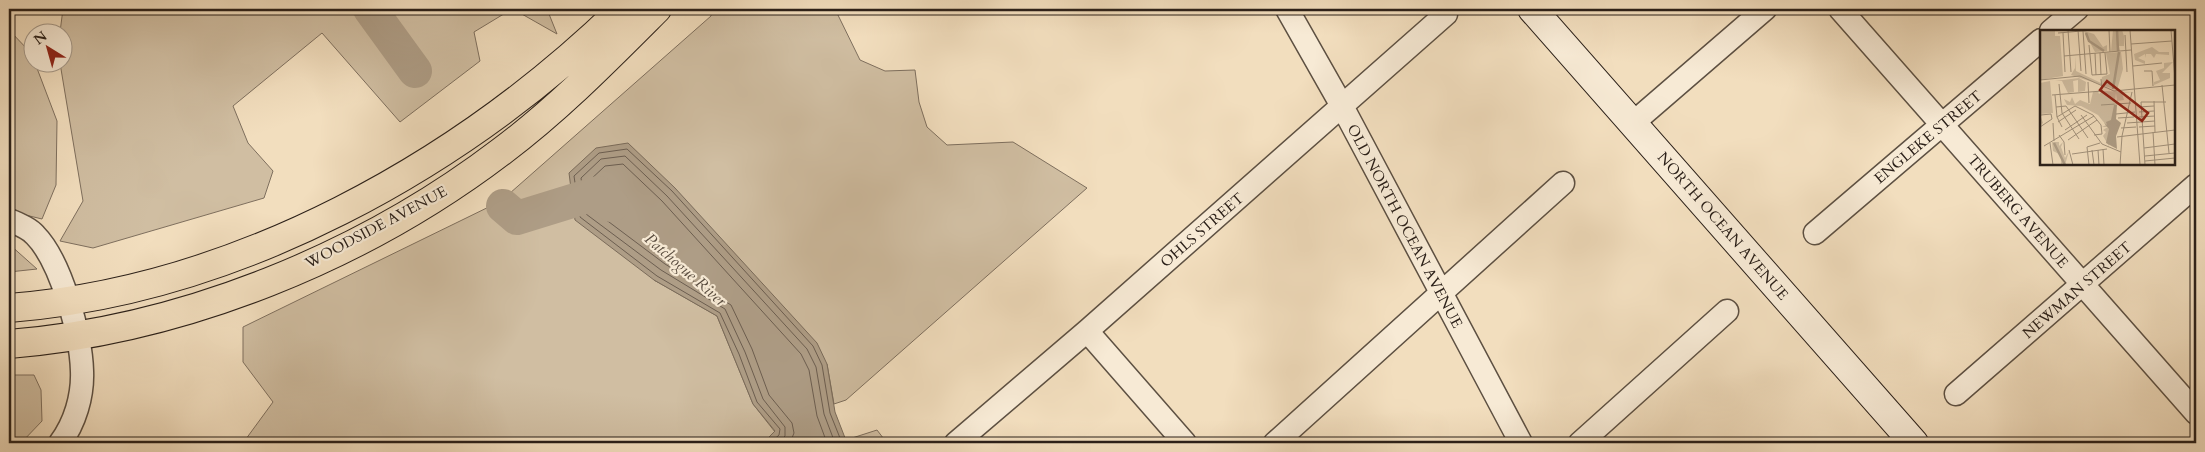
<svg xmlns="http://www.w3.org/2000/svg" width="2205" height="452" font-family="Cardo,serif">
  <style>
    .green { fill: #d0bea2; stroke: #7e6f5e }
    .water { fill: #ae9d86; stroke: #7a6b5a }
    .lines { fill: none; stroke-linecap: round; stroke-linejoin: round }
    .shore { stroke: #6c5e50; stroke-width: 1 }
    .river { stroke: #ae9d86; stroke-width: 34 }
    .minor-casing { stroke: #5d5042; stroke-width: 25 }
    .secondary-casing { stroke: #2b2019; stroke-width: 30 }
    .primary-casing { stroke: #2b2019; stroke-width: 30 }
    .minor { stroke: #f7ead5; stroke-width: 22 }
    .secondary { stroke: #f7ead5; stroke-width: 28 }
    .primary { stroke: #f2debe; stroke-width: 28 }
    .labels { text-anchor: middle; stroke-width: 4.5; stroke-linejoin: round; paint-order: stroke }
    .street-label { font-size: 15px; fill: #2b2019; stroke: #f7ead5 }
    .water-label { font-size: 16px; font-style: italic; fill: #594c3f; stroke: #f7ead5 }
    .inset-river { fill: none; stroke: #ae9d86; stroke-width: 2.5 }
    .inset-road { fill: none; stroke: #a2927c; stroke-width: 1 }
    .view { fill: #8f2418; fill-opacity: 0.15; stroke: #8f2418; stroke-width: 2.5 }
    .inset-edge { fill: none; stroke: #2b2019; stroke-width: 2.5 }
  </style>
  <rect width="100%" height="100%" fill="#f2debe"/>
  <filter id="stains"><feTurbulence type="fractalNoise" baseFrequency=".004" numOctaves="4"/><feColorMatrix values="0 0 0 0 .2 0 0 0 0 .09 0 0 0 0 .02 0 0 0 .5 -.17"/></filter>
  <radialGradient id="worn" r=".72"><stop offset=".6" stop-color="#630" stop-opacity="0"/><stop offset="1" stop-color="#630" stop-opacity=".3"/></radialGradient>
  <!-- green -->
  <path class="green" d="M 63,9 L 512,9 L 474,32 L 480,61 L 400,122 L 322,33 L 233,106 L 248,143 L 273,171 L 264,198 L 93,248 L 60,241 L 83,201 L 60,63 L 62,62 L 62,32 L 60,32 Z
    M 513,9 L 547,9 L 557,34 Z
    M 712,9 L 835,9 L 860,60 L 885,71 L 915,70 L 919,102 L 927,127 L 947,145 L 1013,142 L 1087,188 L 846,400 L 834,404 L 827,364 L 654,280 L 717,316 L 753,404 L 775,432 L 763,443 L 243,443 L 273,402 L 243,362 L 243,327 L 501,201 L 711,16 Z
    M 9,30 L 31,53 L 32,62 L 35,63 L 57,121 L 56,185 L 42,219 L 9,211 Z
    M 9,244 L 37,269 L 9,272 Z
    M 9,375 L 34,375 L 41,390 L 42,421 L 21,443 L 9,443 Z
    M 877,430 L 887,443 L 847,443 L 846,440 Z"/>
  <!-- water -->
  <path class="water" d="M 628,143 L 675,188 L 817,343 L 827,364 L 835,412 L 847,443 L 763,443 L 775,431 L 753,404 L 717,316 L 654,280 L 575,220 L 569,173 L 596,148 Z"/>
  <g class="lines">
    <!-- shore -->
    <path class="shore" d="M 770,443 L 779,435 L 780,429 L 757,402 L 739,354 L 720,313 L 657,276 L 580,217 L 574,176 L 599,153 L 627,149 L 672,191 L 813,346 L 822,365 L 830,413 L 842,443
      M 779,443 L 785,436 L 785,427 L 763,399 L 745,352 L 725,309 L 661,270 L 586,214 L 581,178 L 601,159 L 625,156 L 667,196 L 807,349 L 816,367 L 824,414 L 835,443
      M 790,443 L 794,433 L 792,423 L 769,395 L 752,349 L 731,305 L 665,264 L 593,210 L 589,181 L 605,166 L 623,164 L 662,201 L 801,354 L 809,370 L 817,416 L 827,443"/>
    <!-- river -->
    <path class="river" d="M 370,9 L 415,71
      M 503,206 L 517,218 L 598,193 L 612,205"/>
    <defs>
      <path id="minor" d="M 1287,9 L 1342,106 L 1521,443
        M 1840,9 L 2196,413
        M 2051,31 L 2077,9
        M 1633,123 L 1765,9
        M 9,220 C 18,224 29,228 35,235 C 61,261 81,335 82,371 C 83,396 75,423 60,443
        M 1815,233 L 2041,40
        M 1087,331 L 1185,443
        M 1956,394 L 2196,185
        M 956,443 L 1087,331 L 1446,14
        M 1275,443 L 1563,183
        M 1580,443 L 1727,311"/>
      <path id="secondary" d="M 1532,9 L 1914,443"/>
      <path id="primary" d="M 9,308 C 238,290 460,166 622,9
        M 9,344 C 183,330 363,257 502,151 C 558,109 607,59 657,9"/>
    </defs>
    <!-- minor casing -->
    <use href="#minor" class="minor-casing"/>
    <!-- secondary casing -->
    <use href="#secondary" class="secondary-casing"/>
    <!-- primary casing -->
    <use href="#primary" class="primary-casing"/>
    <!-- minor -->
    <use href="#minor" class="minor"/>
    <!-- secondary -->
    <use href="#secondary" class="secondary"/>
    <!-- primary -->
    <use href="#primary" class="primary"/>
  </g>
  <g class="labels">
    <!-- street labels -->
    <g class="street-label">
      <text transform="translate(1928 137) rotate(-40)" y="5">ENGLEKE STREET</text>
      <text transform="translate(2018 211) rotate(49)" y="5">TRUBERG AVENUE</text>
      <text transform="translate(1405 226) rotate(62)" y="5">OLD NORTH OCEAN AVENUE</text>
      <text transform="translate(1723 226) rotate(49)" y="5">NORTH OCEAN AVENUE</text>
      <text transform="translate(376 227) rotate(-28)" y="5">WOODSIDE AVENUE</text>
      <text transform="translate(1202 230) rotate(-41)" y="5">OHLS STREET</text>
      <text transform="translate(2077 290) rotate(-41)" y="5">NEWMAN STREET</text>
    </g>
    <!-- water labels -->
    <g class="water-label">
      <text transform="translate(686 269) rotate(41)" y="6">Patchogue River</text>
    </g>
  </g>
  <!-- overview -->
  <g transform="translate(2040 30)">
    <rect width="135" height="135" fill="#f2debe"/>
    <path d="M 0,0 L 15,0 L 15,6 L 20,6 L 23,46 L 0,50 ZM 73,0 L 82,0 L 84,6 L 84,16 L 79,16 L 80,21 L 71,22 ZM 44,1 L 54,4 L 63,17 L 67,15 L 67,21 L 55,22 ZM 112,17 L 119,22 L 129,22 L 129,25 L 116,24 L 114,28 L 111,24 L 106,24 L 106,28 L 105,24 L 98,28 L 105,31 L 105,34 L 95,30 L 94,24 ZM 81,22 L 83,39 L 77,60 L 31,45 L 35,38 L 35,26 L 36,41 L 61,53 L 62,47 L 70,44 L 66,23 ZM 133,32 L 122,43 L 130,43 L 130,48 L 114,55 L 114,52 L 120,50 L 116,41 L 124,38 L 124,33 ZM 39,48 L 46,52 L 45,61 L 38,62 L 38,50 L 33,51 L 34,62 L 28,63 L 22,51 L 15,51 ZM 10,51 L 13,83 L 0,84 L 3,93 L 0,96 L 0,53 ZM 58,61 L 59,64 L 62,61 L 93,62 L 82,63 L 84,70 L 77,71 L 76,63 L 69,116 L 63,106 L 66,102 L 63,100 L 68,97 L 62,97 L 66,95 L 58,85 L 41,76 L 27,75 L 24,69 L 30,72 L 32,67 L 35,74 L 40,70 L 50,74 L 53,62 ZM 12,112 L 19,112 L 19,116 L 23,112 L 21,117 L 25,128 L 29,121 L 25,135 L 21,134 L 21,125 L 13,121 Z" fill="#d0bea2"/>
    <path d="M 74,75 L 77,75 L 76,89 L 81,93 L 76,106 L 77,119 L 66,113 L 69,99 L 64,93 L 67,95 L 66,92 L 71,90 Z" fill="#ae9d86"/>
    <path class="inset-river" d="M 77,0 L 78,21M 46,3 L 49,11 L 64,21M 73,59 L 79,22M 14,113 L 25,135"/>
    <path class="inset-road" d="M 28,0 L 31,42M 38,0 L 41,41M 69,0 L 70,22M 90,0 L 100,135M 131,0 L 135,49M 43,1 L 46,44M 18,3 L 53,0M 23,3 L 25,42M 85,5 L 87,42M 91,14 L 132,11M 49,15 L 52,45 L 67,44 L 65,23M 55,23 L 56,45M 60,23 L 61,45M 24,26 L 91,20M 93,36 L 122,33M 104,41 L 112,41 L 113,56M 0,50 L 40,46 L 74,61 L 135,55M 48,52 L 49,73M 19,54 L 22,83 L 39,109M 122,55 L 129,123M 12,65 L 62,61 L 61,49M 15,65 L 17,87M 114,71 L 115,102M 101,72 L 105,135M 101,72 L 126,72M 61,75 L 91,73M 16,77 L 26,76 L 48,108M 99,77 L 114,76M 99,82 L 114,81M 76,84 L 95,82M 41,85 L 62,114 L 81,122M 99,87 L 115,86M 78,88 L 94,87M 18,92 L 36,80M 13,93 L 14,111M 87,93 L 115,91M 0,97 L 12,89 L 11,84 L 1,85M 22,97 L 17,87 L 35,76 L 53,85 L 61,95 L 62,104 L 54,105M 99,97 L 115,96M 81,98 L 96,97M 25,100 L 47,85M 113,102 L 115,135M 19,105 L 24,112 L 25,125M 77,107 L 135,100M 28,110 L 57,90M 10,113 L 13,135M 4,116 L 54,86M 104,118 L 135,114M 63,119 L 64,135M 29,120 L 33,135M 52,120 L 54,135M 58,120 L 59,135M 32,124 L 67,119M 105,126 L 135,123M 105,131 L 135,128M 49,135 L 47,117 L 60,113M 80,135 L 82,106 L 92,62"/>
    <path class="view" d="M 67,51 L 108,83 L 102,91 L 60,60 Z"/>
    <rect width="135" height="135" class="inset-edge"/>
  </g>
  <!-- margin -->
  <rect width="2205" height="452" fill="none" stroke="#f2debe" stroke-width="30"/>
  <rect x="10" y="10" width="2185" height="432" fill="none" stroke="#2b2019" stroke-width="2.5"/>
  <rect x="15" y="15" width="2175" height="422" fill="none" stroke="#2b2019"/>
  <!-- north arrow -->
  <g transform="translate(48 48) rotate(323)"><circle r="24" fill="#f7ead5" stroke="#a5998a"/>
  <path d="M0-4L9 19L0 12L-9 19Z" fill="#8f2418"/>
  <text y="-8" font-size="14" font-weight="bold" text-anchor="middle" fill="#2b2019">N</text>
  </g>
  <rect width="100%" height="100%" filter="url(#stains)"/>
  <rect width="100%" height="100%" fill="url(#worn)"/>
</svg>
